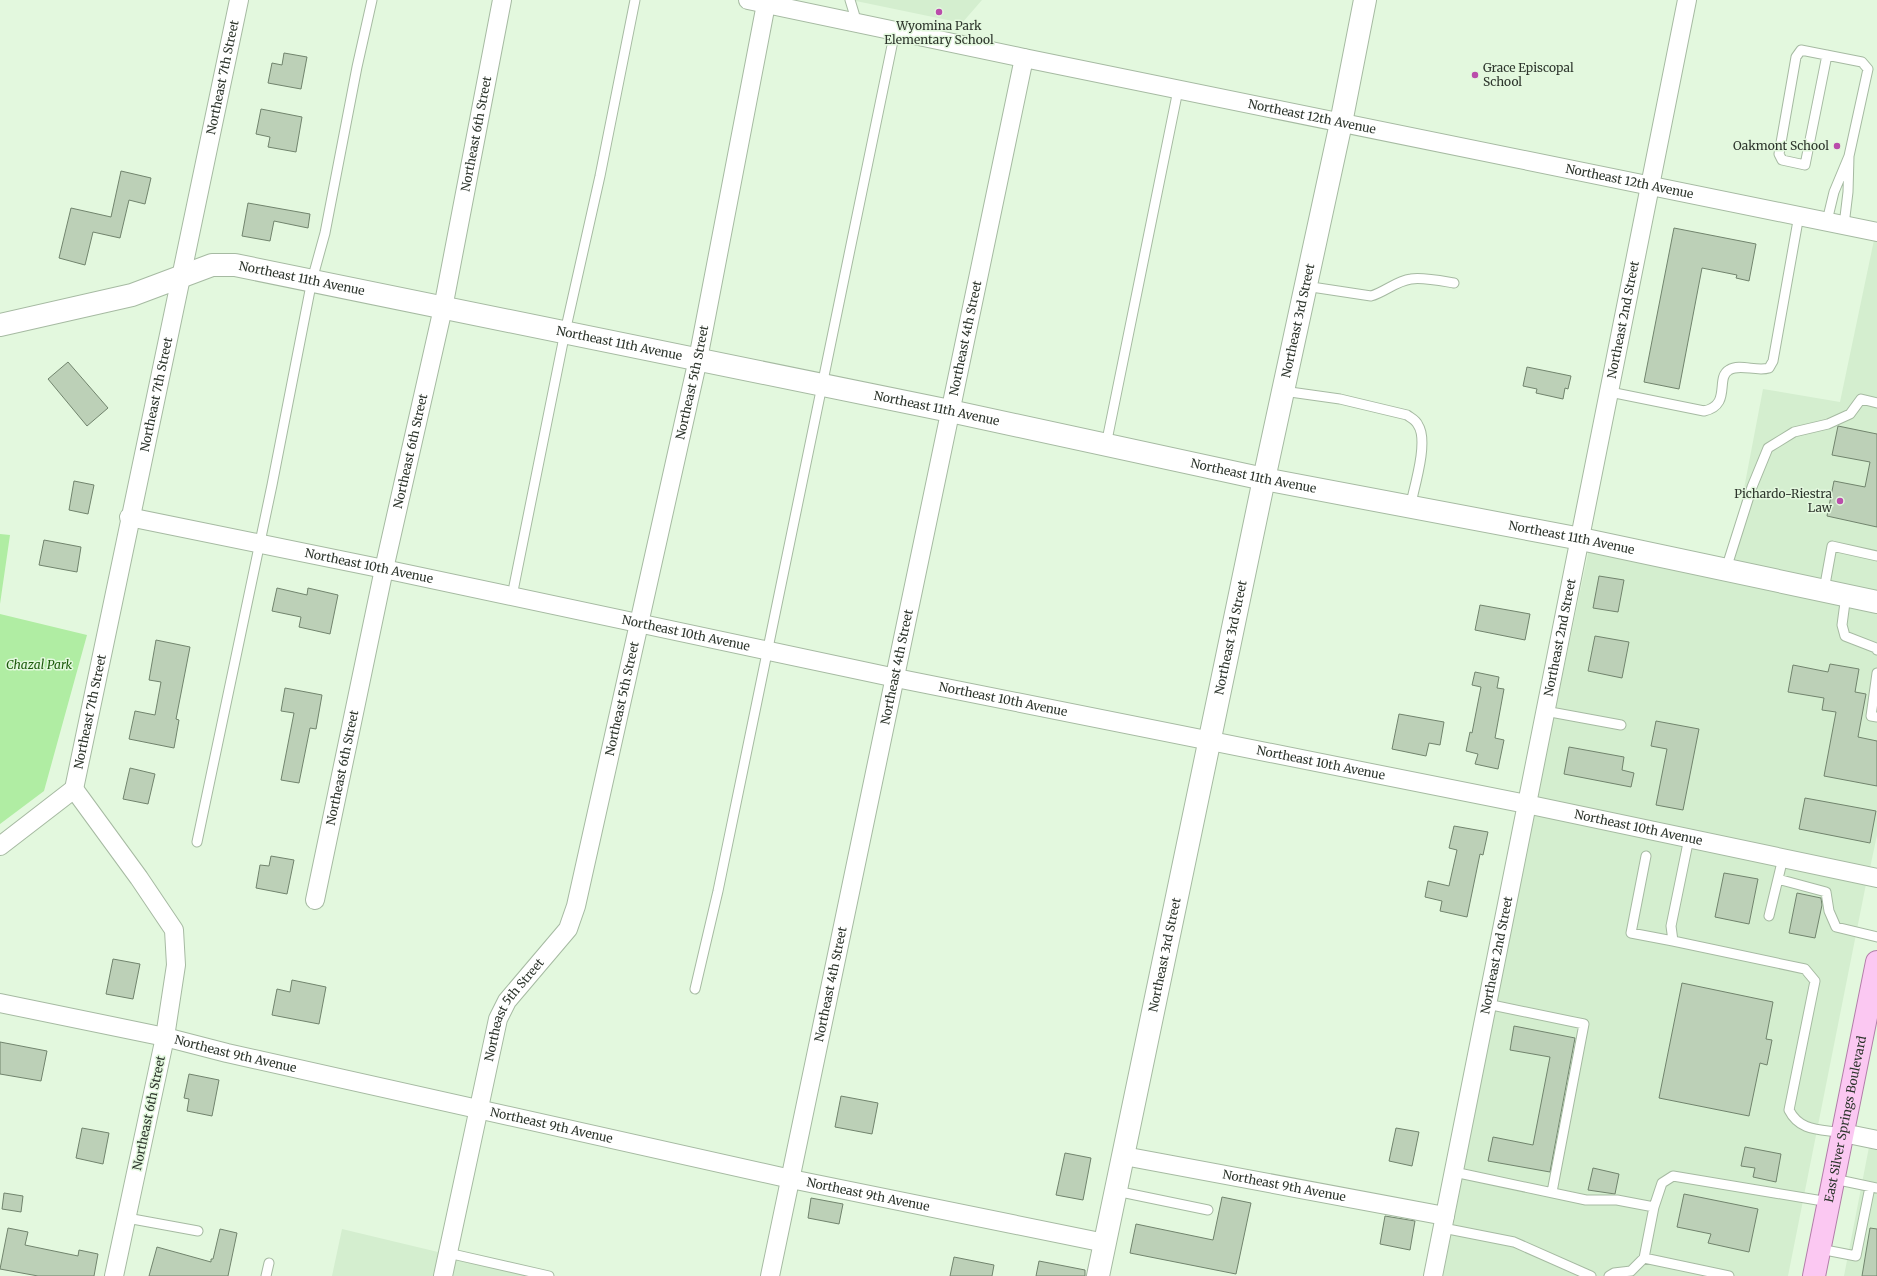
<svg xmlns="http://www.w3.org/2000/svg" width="1877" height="1276" font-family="Merriweather,serif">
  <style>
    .built { fill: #d4eecf }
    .green { fill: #b0eda3 }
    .building { fill: #bcd0b7; stroke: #71846d }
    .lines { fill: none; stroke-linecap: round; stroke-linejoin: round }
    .lane-casing { stroke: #a6baa2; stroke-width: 11 }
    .street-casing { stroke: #a6baa2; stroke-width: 20 }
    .secondary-casing { stroke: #a6baa2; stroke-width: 24 }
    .primary-casing { stroke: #b27da8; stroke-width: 24 }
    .lane { stroke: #fff; stroke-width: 9 }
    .street { stroke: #fff; stroke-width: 18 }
    .secondary { stroke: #fff; stroke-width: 22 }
    .primary { stroke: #fbc8f2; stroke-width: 22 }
    .poi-dot { fill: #ba4cab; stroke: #e3f8de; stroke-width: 1.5 }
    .labels { text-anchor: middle; stroke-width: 3; stroke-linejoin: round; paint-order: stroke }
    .poi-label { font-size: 12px; fill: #2d352c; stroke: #e3f8de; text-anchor: end }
    .street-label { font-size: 12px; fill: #2d352c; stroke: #e3f8de }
    .park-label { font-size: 12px; font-style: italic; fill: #1b5a0a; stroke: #e3f8de }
  </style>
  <rect width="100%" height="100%" fill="#e3f8de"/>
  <!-- built -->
  <path class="built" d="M 851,0 L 982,0 L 962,23 Z
    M 1874,240 L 1877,240 L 1877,593 L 1730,562 L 1763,389 L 1840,402 Z
    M 1589,549 L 1877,610 L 1877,835 L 1870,868 L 1537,797 Z
    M 1534,813 L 1866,884 L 1788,1276 L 1443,1276 Z
    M 1869,1147 L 1877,1148 L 1877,1276 L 1844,1276 Z
    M 342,1229 L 438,1252 L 434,1276 L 332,1276 Z
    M 456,1256 L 539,1276 L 453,1276 Z"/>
  <!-- green -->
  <path class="green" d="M 0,534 L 10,535 L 0,604 Z
    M 0,614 L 87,635 L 44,791 L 0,824 Z"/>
  <!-- building -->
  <path class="building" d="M 284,53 L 307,57 L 301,89 L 268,83 L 272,63 L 282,65 Z
    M 261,109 L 302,117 L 296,152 L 268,147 L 270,137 L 256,134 Z
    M 121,171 L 151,178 L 145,204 L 129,200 L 120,238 L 93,232 L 85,265 L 59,258 L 71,208 L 111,217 Z
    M 248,203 L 310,214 L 308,228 L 274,221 L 270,241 L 242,236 Z
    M 1674,228 L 1756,244 L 1749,281 L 1736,278 L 1737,275 L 1702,268 L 1679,389 L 1644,382 Z
    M 68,362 L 108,408 L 87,426 L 48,379 Z
    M 1527,367 L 1571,376 L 1568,389 L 1565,388 L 1563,399 L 1536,393 L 1537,389 L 1523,386 Z
    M 1838,426 L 1877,434 L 1877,527 L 1827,516 L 1834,481 L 1865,487 L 1870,462 L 1832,455 Z
    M 74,481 L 94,485 L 88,514 L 69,510 Z
    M 44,540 L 81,547 L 77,572 L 39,565 Z
    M 1599,576 L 1624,580 L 1618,612 L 1593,608 Z
    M 277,588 L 307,595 L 308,588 L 338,595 L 330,634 L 299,627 L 301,617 L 272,611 Z
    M 1480,605 L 1530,614 L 1525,640 L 1475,630 Z
    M 1595,636 L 1629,642 L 1622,678 L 1588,671 Z
    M 156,640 L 190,647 L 176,719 L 179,720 L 174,748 L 129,739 L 135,711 L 155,715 L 161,682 L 149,680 Z
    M 1830,664 L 1859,669 L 1855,692 L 1866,694 L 1858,737 L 1877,741 L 1877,786 L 1824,776 L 1836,712 L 1822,710 L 1824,698 L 1788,692 L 1793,665 L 1828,672 Z
    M 1475,672 L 1499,677 L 1497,688 L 1504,689 L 1495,738 L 1504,740 L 1498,769 L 1475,764 L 1478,754 L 1466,751 L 1470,732 L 1472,733 L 1481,687 L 1472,685 Z
    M 285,688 L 322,695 L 316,729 L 310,728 L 299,783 L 281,780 L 294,713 L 281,711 Z
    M 1399,714 L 1444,722 L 1440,745 L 1429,743 L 1426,756 L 1392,749 Z
    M 1656,721 L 1699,729 L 1683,810 L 1656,805 L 1667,749 L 1651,746 Z
    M 1569,747 L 1624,757 L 1622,770 L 1634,773 L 1631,787 L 1564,774 Z
    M 130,768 L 155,774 L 148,804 L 123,799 Z
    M 1805,798 L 1876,811 L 1870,843 L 1799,829 Z
    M 1454,826 L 1488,832 L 1483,855 L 1480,854 L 1467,917 L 1440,911 L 1442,901 L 1425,897 L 1428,881 L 1449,886 L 1457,850 L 1449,848 Z
    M 271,856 L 294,860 L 287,894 L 256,888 L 260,865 L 269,866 Z
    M 1724,873 L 1758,879 L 1749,924 L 1715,917 Z
    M 1797,893 L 1821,898 L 1822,905 L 1815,938 L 1789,933 Z
    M 113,959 L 140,964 L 133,999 L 106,994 Z
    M 292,980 L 326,987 L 319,1024 L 272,1015 L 277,989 L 290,992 Z
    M 1682,983 L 1773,1002 L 1766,1039 L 1772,1040 L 1767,1065 L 1760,1063 L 1749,1116 L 1659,1098 Z
    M 1514,1026 L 1575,1038 L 1550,1172 L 1488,1161 L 1493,1137 L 1533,1145 L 1550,1057 L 1510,1050 Z
    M 0,1042 L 47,1051 L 41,1081 L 0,1074 Z
    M 189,1074 L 219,1080 L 212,1116 L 187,1111 L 189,1099 L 184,1098 Z
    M 841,1096 L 878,1103 L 872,1134 L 835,1127 Z
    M 82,1128 L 109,1133 L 103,1164 L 76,1158 Z
    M 1396,1128 L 1419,1132 L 1412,1166 L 1389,1161 Z
    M 1745,1147 L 1781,1154 L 1776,1182 L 1753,1177 L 1755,1168 L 1741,1166 Z
    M 1065,1153 L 1091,1158 L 1083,1200 L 1056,1195 Z
    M 1593,1168 L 1619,1174 L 1615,1194 L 1588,1190 Z
    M 4,1193 L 23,1196 L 21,1212 L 2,1209 Z
    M 1684,1194 L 1758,1209 L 1749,1252 L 1708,1243 L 1711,1234 L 1677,1227 Z
    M 1222,1197 L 1251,1203 L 1236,1274 L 1130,1253 L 1136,1224 L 1213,1240 Z
    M 811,1198 L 843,1204 L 839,1224 L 808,1218 Z
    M 1385,1216 L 1415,1221 L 1410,1250 L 1380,1244 Z
    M 8,1228 L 28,1232 L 25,1245 L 78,1256 L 79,1250 L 98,1254 L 94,1276 L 38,1276 L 0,1269 Z
    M 1870,1228 L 1877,1229 L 1877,1276 L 1862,1276 Z
    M 220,1229 L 237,1233 L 228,1276 L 149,1276 L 157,1247 L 211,1262 L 211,1259 L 213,1259 Z
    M 954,1257 L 994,1265 L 992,1276 L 950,1276 Z
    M 1039,1261 L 1085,1270 L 1085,1276 L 1036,1276 Z"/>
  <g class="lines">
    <defs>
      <path id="lane" d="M 850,0 L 857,23
        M 1827,55 L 1805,165 L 1782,160 L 1779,154 L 1796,57 L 1801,50 L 1862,62 L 1868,69 L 1849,156
        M 1827,221 L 1834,192 L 1849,156 L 1848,192 L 1844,225
        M 1305,286 L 1371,296 C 1385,292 1396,281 1411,279 C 1422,277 1442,281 1454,283
        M 1283,391 L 1340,399 L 1407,415 C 1411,418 1416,420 1418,425 C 1429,441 1414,488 1410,507
        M 1610,392 L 1704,411 C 1732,405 1715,378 1729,370 C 1740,363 1756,372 1769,368 L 1773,361 L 1799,215
        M 1106,445 L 1178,90
        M 1726,569 L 1752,487 L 1768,448 L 1794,432 L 1828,424 L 1850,414 L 1861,399 L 1877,403
        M 1824,590 L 1832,546 L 1877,556
        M 1846,595 L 1842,625 L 1845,636 L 1876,648 L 1877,650
        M 512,596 L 565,332 L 600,176 L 635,0
        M 1877,673 L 1871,716 L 1877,717
        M 1545,711 L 1621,725
        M 1689,838 L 1671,926 L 1673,941 L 1805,969 L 1815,981 L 1789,1110 C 1800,1132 1821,1129 1843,1133
        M 197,842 L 272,485 L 312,280 L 325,233 L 357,67 L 372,0
        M 1646,856 L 1631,933 L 1673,941
        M 1778,879 L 1826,892 L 1829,911 L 1836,927 L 1877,937
        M 1769,916 L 1783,858
        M 695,989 L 718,891 L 895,31
        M 1487,1004 L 1584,1024 L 1552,1192
        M 1454,1172 L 1586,1200 L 1617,1200 L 1654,1207 L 1644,1258
        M 1834,1179 L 1877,1188
        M 1116,1191 L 1208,1210
        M 1654,1207 L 1662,1183 L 1673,1176 L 1829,1202
        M 127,1218 L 198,1231
        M 1443,1228 L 1514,1242 L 1591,1276
        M 1820,1249 L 1856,1256 L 1870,1187
        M 448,1253 L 549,1276
        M 266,1276 L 269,1263
        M 1609,1276 L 1614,1273 L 1631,1271 L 1644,1258 L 1729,1276"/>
      <g id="street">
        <path id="s1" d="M 748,0 L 1024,58 L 1877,232"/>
        <path id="s2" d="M 129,517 L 384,569 L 896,678 L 1526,804 L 1877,878"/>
        <path id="s3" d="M 74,789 L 239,0"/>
        <path d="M 74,789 L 139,878 L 174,930 L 176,965 L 165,1037 L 114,1276"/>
        <path d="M 0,846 L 74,789"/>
        <path id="s4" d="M 315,900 L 384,569 L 443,308 L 502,0"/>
        <path id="s5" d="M 0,1003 L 165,1037 L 227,1053 L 791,1179 L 1105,1243"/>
        <path d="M 1843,1133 L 1877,1140"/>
        <path id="s6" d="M 1124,1156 L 1445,1216"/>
        <path id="s7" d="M 443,1276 L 498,1019 L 507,1001 L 568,929 L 576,906 L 698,359 L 766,4"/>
        <path id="s8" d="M 770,1276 L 1024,58"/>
        <path id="s9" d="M 1433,1276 L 1687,0"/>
      </g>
      <g id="secondary">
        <path id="s10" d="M 0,325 L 132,295 L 212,265 L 235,265 L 950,411 L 1264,479 L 1581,539 L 1877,602"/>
        <path id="s11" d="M 1098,1276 L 1264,479 L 1341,123 L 1365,0"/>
      </g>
      <g id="primary">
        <path id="s12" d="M 1814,1276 L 1877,962"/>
      </g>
    </defs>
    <!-- lane casing -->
    <use href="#lane" class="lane-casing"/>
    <!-- street casing -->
    <use href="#street" class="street-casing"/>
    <!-- secondary casing -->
    <use href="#secondary" class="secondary-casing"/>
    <!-- primary casing -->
    <use href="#primary" class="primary-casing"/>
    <!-- lane -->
    <use href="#lane" class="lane"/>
    <!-- street -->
    <use href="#street" class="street"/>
    <!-- secondary -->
    <use href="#secondary" class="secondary"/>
    <!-- primary -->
    <use href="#primary" class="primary"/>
  </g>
  <!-- markers -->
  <g class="poi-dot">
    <circle cx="939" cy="12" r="4"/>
    <circle cx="1475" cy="75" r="4"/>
    <circle cx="1837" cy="146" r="4"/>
    <circle cx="1840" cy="501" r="4"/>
  </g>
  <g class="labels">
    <!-- poi labels -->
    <g class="poi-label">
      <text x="939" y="30" text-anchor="middle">Wyomina Park<tspan x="939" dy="14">Elementary School</tspan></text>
      <text x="1483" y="72" text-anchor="start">Grace Episcopal<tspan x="1483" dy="14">School</tspan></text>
      <text x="1829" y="150">Oakmont School</text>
      <text x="1832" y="498">Pichardo-Riestra<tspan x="1832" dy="14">Law</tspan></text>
    </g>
    <!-- street labels -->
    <g class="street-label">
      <text dy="4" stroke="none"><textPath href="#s3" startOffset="727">Northeast 7th Street</textPath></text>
      <text dy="4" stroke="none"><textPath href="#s1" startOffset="576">Northeast 12th Avenue</textPath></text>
      <text dy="4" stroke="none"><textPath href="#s4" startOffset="783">Northeast 6th Street</textPath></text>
      <text dy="4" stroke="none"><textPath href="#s1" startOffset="900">Northeast 12th Avenue</textPath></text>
      <text dy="4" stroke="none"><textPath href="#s10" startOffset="312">Northeast 11th Avenue</textPath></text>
      <text dy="4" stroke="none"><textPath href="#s9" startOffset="975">Northeast 2nd Street</textPath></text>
      <text dy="4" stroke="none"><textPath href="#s11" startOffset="976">Northeast 3rd Street</textPath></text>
      <text dy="4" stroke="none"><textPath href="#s8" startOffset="958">Northeast 4th Street</textPath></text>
      <text dy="4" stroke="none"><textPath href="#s10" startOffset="636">Northeast 11th Avenue</textPath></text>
      <text dy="4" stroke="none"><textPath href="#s7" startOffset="938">Northeast 5th Street</textPath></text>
      <text dy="4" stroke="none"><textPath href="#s3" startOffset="403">Northeast 7th Street</textPath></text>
      <text dy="4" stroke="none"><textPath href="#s10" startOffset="960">Northeast 11th Avenue</textPath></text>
      <text dy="4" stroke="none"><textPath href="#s4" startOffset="459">Northeast 6th Street</textPath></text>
      <text dy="4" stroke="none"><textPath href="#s10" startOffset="1284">Northeast 11th Avenue</textPath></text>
      <text dy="4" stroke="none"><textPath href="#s10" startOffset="1608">Northeast 11th Avenue</textPath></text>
      <text dy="4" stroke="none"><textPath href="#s2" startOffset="245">Northeast 10th Avenue</textPath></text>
      <text dy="4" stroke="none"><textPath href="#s2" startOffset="569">Northeast 10th Avenue</textPath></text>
      <text dy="4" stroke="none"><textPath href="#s11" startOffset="652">Northeast 3rd Street</textPath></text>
      <text dy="4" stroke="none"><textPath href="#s9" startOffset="651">Northeast 2nd Street</textPath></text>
      <text dy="4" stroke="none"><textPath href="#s8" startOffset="622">Northeast 4th Street</textPath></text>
      <text dy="4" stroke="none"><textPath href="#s7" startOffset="614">Northeast 5th Street</textPath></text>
      <text dy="4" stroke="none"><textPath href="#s2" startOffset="893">Northeast 10th Avenue</textPath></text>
      <text dy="4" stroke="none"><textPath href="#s3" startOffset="79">Northeast 7th Street</textPath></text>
      <text dy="4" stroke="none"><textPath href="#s2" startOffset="1217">Northeast 10th Avenue</textPath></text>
      <text dy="4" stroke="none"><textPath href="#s4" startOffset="135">Northeast 6th Street</textPath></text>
      <text dy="4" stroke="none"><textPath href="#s2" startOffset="1541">Northeast 10th Avenue</textPath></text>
      <text dy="4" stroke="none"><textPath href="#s11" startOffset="328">Northeast 3rd Street</textPath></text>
      <text dy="4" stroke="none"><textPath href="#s9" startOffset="327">Northeast 2nd Street</textPath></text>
      <text dy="4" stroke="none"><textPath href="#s8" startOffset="298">Northeast 4th Street</textPath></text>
      <text dy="4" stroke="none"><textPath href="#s7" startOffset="278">Northeast 5th Street</textPath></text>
      <text dy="4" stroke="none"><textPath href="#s5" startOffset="241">Northeast 9th Avenue</textPath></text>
      <text transform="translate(149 1113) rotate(-78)" y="4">Northeast 6th Street</text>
      <text dy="4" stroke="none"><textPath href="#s12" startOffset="160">East Silver Springs Boulevard</textPath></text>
      <text dy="4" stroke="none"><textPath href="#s5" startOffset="565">Northeast 9th Avenue</textPath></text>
      <text dy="4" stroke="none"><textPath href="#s6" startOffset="163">Northeast 9th Avenue</textPath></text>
      <text dy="4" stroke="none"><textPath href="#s5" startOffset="889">Northeast 9th Avenue</textPath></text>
    </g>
    <!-- park labels -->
    <g class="park-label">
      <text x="39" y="669">Chazal Park</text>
    </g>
  </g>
</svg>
